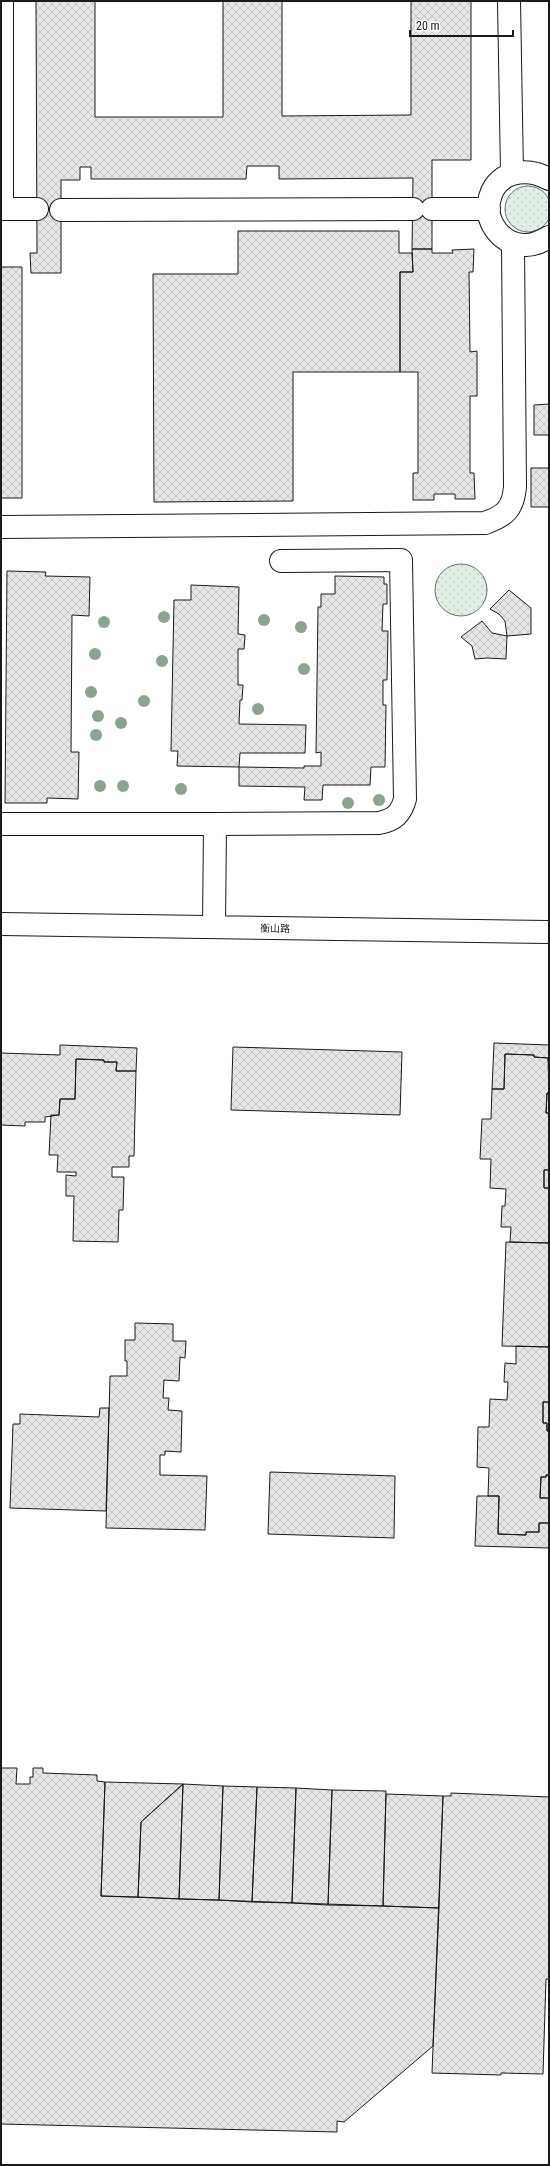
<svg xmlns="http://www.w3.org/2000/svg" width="550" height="2166" font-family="'Roboto Condensed','Noto Sans SC',sans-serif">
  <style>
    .grass { fill: url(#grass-dots); stroke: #6a6a6a }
    .building { fill: url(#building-cross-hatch); stroke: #1a1a1a }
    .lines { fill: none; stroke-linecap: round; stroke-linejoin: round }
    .minor-casing { stroke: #1a1a1a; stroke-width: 24 }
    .minor { stroke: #fff; stroke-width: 22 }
    .tree { fill: #8aa48f }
    .labels { text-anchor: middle; stroke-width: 3; stroke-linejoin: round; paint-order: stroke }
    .street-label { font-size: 10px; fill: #1a1a1a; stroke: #fff }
  </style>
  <defs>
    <pattern id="grass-dots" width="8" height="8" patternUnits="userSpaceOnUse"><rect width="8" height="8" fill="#e0efe3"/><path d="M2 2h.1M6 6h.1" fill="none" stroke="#c0ccc2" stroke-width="1.8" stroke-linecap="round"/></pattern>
    <pattern id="building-cross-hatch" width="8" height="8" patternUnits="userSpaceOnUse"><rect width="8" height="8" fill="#e6e6e6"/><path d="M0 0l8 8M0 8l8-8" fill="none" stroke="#c5c5c5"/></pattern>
  </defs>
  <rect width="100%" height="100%" fill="#fff"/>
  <!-- grass -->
  <path class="grass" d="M505 209a23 23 0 1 1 46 0a23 23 0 1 1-46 0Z
    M435 590a26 26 0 1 1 52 0a26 26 0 1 1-52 0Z"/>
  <!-- building -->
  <path class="building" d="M 36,1 L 95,1 L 95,117 L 223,117 L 223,1 L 282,1 L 282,116 L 411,115 L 411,1 L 471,1 L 471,160 L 432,160 L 432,249 L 412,249 L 413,178 L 279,179 L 279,166 L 247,166 L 246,179 L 91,179 L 91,167 L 80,167 L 80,180 L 61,180 L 61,273 L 31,273 L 30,253 L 37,253 Z
    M 238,231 L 399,231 L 399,253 L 412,253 L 413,272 L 400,272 L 400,372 L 293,372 L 293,501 L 154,502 L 153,274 L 238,274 Z
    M 412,249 L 432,249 L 432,253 L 453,253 L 452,250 L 474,249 L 473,272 L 469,272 L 470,352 L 477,351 L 477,396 L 470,396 L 470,473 L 474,473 L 475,499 L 455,499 L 455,494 L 434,494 L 434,500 L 413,500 L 413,473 L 418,473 L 418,372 L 400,372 L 400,272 L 413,272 Z
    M 1,267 L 22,267 L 22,498 L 1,498 Z
    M 549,404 L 549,435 L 534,435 L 534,405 Z
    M 531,468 L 549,468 L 549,507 L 531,507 Z
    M 7,571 L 46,572 L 45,576 L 90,577 L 89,616 L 72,615 L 71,752 L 79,752 L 78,799 L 47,798 L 47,803 L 5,803 Z
    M 335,576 L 384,577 L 384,584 L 387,584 L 387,604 L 383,604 L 382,631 L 388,631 L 387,680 L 383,680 L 383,705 L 386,705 L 385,767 L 371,767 L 370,785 L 323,785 L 322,800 L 304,800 L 305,787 L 239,786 L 239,767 L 304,768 L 304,766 L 321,766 L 321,752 L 316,753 L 318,607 L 321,607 L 321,594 L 335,594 Z
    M 191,585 L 239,587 L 238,634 L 245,635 L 244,649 L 238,649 L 238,685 L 243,685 L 242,700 L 240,700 L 239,724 L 306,725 L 305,753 L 240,753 L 239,767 L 177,766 L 178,751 L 171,751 L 174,600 L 191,600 Z
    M 509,590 L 531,608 L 531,634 L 507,636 L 505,621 L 499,614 L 490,609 Z
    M 482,621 L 492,633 L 507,636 L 506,659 L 487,658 L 475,659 L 472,646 L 461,637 Z
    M 494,1043 L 549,1045 L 549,1066 L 548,1058 L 534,1057 L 534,1055 L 505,1054 L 504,1089 L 492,1089 Z
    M 60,1045 L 137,1048 L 136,1071 L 116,1071 L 117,1062 L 104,1062 L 104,1060 L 76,1059 L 75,1099 L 60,1099 L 59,1115 L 45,1117 L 45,1122 L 25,1122 L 25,1126 L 1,1125 L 1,1053 L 60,1055 Z
    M 233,1047 L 402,1052 L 400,1115 L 231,1110 Z
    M 505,1054 L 534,1055 L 534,1057 L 548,1058 L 549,1093 L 547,1093 L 546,1113 L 549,1113 L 549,1170 L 544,1170 L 544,1188 L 549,1188 L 549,1243 L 510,1242 L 511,1227 L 501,1227 L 502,1206 L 505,1206 L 506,1189 L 490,1188 L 491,1159 L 480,1159 L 482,1119 L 491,1119 L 492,1089 L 504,1089 Z
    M 76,1059 L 104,1060 L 104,1062 L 117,1062 L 116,1071 L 136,1071 L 134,1156 L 129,1156 L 129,1167 L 112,1167 L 112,1177 L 124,1177 L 123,1210 L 119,1210 L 118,1242 L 73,1241 L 74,1196 L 66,1196 L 66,1175 L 76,1176 L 76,1172 L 57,1172 L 58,1155 L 49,1155 L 51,1115 L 59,1115 L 60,1099 L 75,1099 Z
    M 547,1093 L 549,1093 L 549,1113 L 546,1113 Z
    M 544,1170 L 549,1170 L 549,1188 L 544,1188 Z
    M 506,1242 L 549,1243 L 549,1347 L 502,1346 Z
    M 135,1323 L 173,1324 L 173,1341 L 186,1341 L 185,1358 L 180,1357 L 179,1381 L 164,1380 L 163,1398 L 169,1398 L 168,1410 L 182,1411 L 181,1452 L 165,1451 L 165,1455 L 160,1455 L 160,1475 L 207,1476 L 205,1530 L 106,1528 L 110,1376 L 127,1376 L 127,1361 L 125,1361 L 125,1340 L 135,1340 Z
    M 516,1346 L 549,1347 L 549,1402 L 543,1402 L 543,1423 L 547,1423 L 547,1431 L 549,1431 L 549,1475 L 546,1475 L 546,1477 L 541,1477 L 540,1498 L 549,1498 L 549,1523 L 539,1523 L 539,1532 L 526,1532 L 526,1535 L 498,1534 L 499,1496 L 488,1496 L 489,1468 L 477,1467 L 478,1427 L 489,1427 L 490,1399 L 507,1400 L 508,1382 L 504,1382 L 505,1363 L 516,1364 Z
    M 543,1402 L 549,1402 L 549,1431 L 547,1431 L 547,1423 L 543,1423 Z
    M 100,1408 L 109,1408 L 106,1511 L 10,1508 L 13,1424 L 20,1424 L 20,1414 L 99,1417 Z
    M 270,1472 L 395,1476 L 394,1538 L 268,1534 Z
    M 546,1475 L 549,1475 L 549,1498 L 540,1498 L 541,1477 L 546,1477 Z
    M 477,1496 L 499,1496 L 498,1534 L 526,1535 L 526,1532 L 539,1532 L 539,1523 L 549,1523 L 549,1548 L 475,1546 Z
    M 1,1768 L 17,1768 L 16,1784 L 30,1784 L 30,1777 L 33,1777 L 33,1768 L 43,1768 L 43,1773 L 97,1775 L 97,1781 L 105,1782 L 101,1896 L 439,1908 L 433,2046 L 344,2122 L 337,2121 L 337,2132 L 1,2124 Z
    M 105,1782 L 183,1784 L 141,1822 L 138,1897 L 101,1896 Z
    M 183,1784 L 223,1786 L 219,1900 L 179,1899 Z
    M 183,1784 L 179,1899 L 138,1897 L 141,1822 Z
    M 223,1786 L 257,1787 L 252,1902 L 219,1900 Z
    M 257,1787 L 296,1788 L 292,1903 L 252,1902 Z
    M 296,1788 L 332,1790 L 328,1905 L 292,1903 Z
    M 332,1790 L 386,1791 L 383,1906 L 328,1905 Z
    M 451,1793 L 549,1797 L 549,1979 L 546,1979 L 543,2074 L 501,2073 L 501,2075 L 432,2073 L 443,1796 L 451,1796 Z
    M 386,1794 L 443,1796 L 439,1908 L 383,1906 Z"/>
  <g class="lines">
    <defs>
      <path id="minor" d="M 2,1 L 2,209 L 37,209
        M 509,1 L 512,173
        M 549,179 C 526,166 494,171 489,202 C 485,224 504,246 526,245 C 535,245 542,241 549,237
        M 432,209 L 489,209
        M 61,210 L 413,209
        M 1,527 L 485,523 C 505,516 513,509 515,487 L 513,243
        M 1,824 L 215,824
        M 1,924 L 549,932
        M 214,927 L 215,824 L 379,823 C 394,820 401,814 405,799 L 401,560 L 281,561"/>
    </defs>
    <!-- minor casing -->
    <use href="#minor" class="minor-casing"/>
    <!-- minor -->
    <use href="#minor" class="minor"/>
  </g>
  <!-- trees -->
  <g class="tree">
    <circle cx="164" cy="617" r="6"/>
    <circle cx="264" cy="620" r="6"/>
    <circle cx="104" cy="622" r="6"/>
    <circle cx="301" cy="627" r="6"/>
    <circle cx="95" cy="654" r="6"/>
    <circle cx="162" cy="661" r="6"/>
    <circle cx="304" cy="669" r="6"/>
    <circle cx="91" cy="692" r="6"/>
    <circle cx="144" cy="701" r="6"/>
    <circle cx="258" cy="709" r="6"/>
    <circle cx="98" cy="716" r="6"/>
    <circle cx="121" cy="723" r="6"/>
    <circle cx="96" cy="735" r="6"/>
    <circle cx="100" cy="786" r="6"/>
    <circle cx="123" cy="786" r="6"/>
    <circle cx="181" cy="789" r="6"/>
    <circle cx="379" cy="800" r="6"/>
    <circle cx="348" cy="803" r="6"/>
  </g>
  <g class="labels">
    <!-- street labels -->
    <g class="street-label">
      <text transform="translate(275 928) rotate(1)" y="4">衡山路</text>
    </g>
  </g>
  <!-- border -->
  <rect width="550" height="2166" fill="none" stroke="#1a1a1a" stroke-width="4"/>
  <!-- scale -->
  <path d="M410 30v6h103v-6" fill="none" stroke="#1a1a1a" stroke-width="2"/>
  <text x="416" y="30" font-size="12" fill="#1a1a1a" stroke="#ffffff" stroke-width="3" paint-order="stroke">20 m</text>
</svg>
